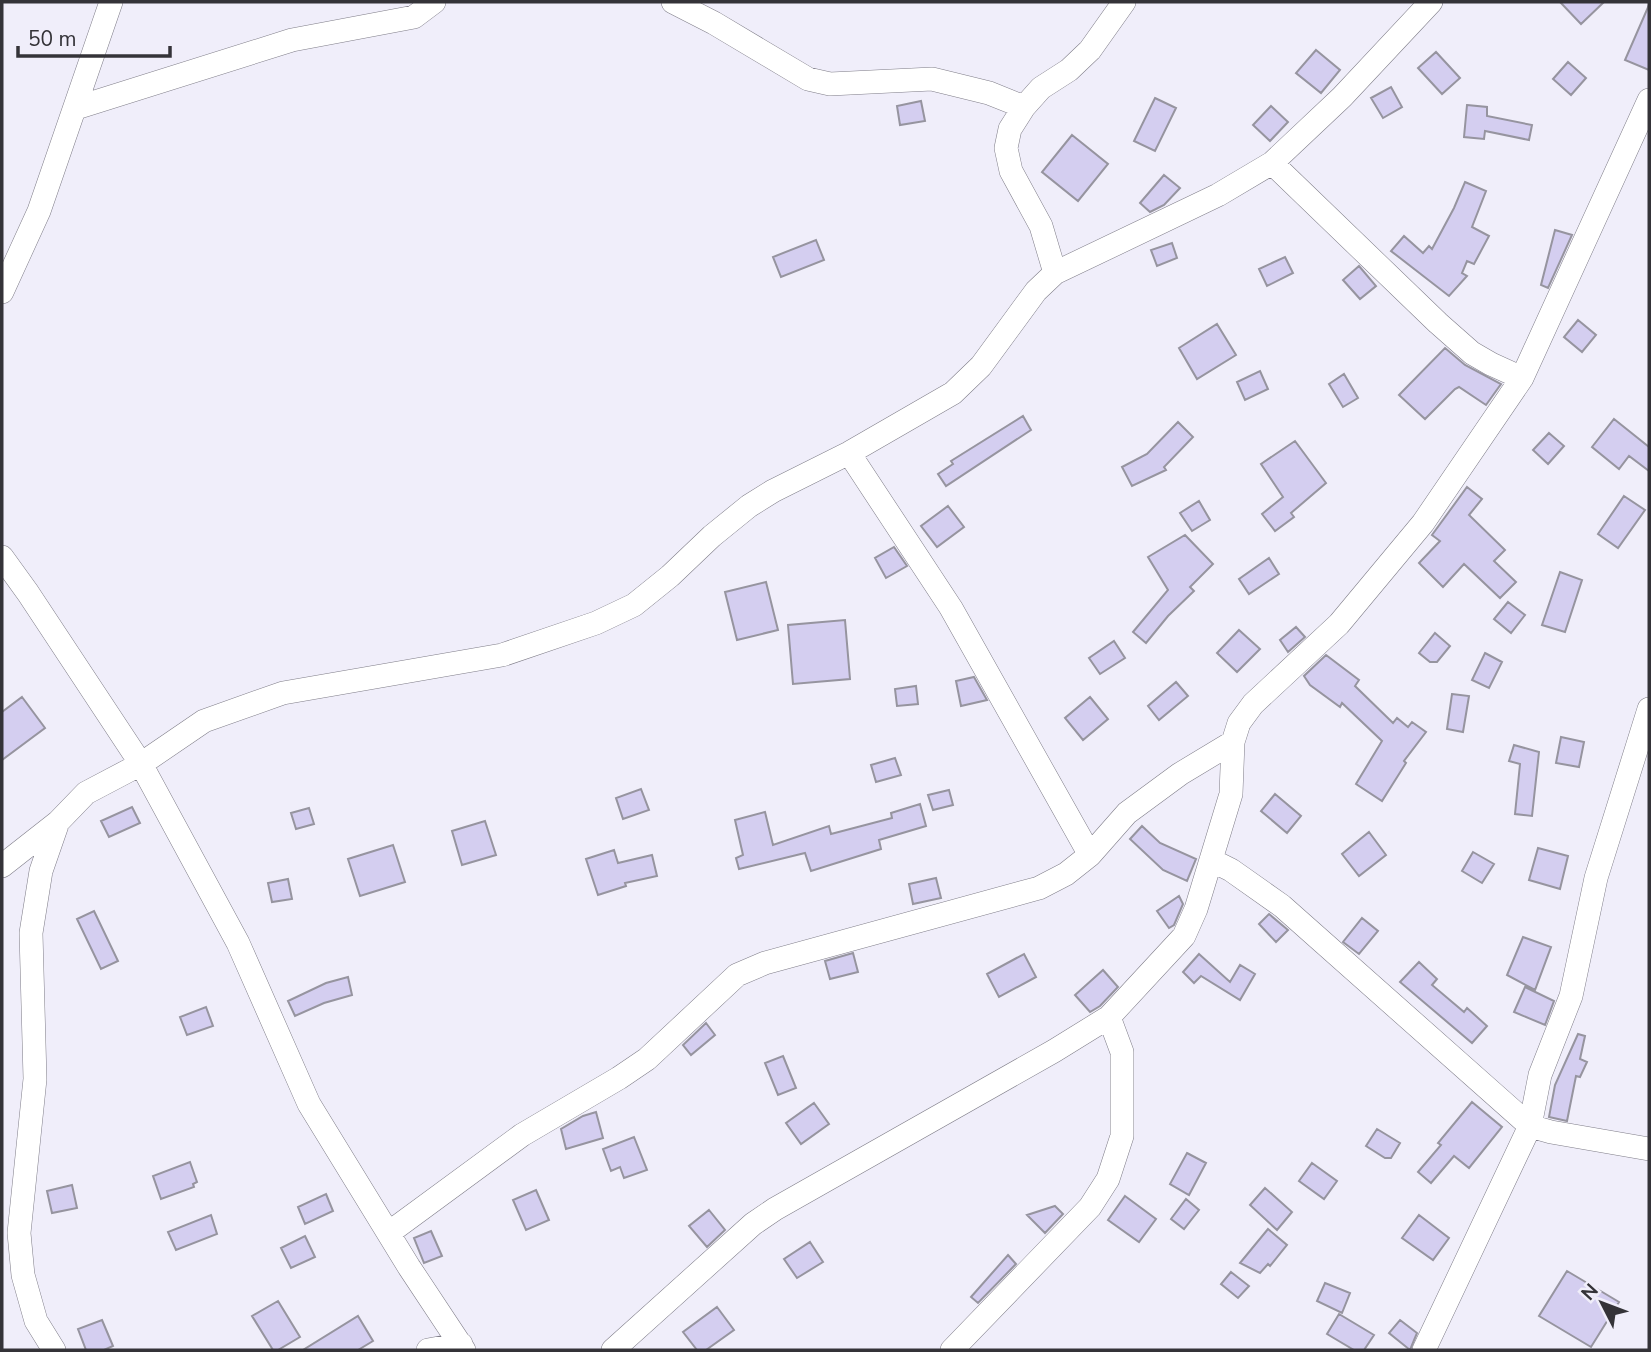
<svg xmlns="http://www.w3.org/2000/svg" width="1651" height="1352" font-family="'Nunito Sans',sans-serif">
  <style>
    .building { fill: #d4cef0; stroke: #96949f; stroke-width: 2 }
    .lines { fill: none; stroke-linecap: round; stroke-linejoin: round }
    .minor-casing { stroke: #7f7d88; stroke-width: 24 }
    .minor { stroke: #fff; stroke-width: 23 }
  </style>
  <rect width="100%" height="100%" fill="#f0eefa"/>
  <!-- building -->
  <path class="building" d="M 1560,2 L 1604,2 L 1581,24 Z
    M 1649,5 L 1649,70 L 1625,60 Z
    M 1316,50 L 1340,70 L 1321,93 L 1296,73 Z
    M 1436,52 L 1460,78 L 1442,94 L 1418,68 Z
    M 1568,62 L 1586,78 L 1571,95 L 1553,79 Z
    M 1391,87 L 1402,107 L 1383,118 L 1371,98 Z
    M 1155,98 L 1176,108 L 1155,151 L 1134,141 Z
    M 921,101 L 925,121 L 900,125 L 897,106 Z
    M 1467,105 L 1487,107 L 1487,116 L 1532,125 L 1529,140 L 1485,131 L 1484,139 L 1464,137 Z
    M 1271,106 L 1288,122 L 1270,141 L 1253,125 Z
    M 1072,135 L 1108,164 L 1078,201 L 1042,172 Z
    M 1164,175 L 1180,188 L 1164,205 L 1150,212 L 1140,203 Z
    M 1465,182 L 1486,191 L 1472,227 L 1489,236 L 1474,264 L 1467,261 L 1462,273 L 1467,276 L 1449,296 L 1391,251 L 1404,236 L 1423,253 L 1429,246 L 1432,249 L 1454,208 Z
    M 1555,230 L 1572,235 L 1548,288 L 1541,285 Z
    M 816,240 L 824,260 L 781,277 L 773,257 Z
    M 1172,243 L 1177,258 L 1157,266 L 1151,250 Z
    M 1285,257 L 1293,273 L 1267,286 L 1259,269 Z
    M 1359,266 L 1376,286 L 1360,299 L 1343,280 Z
    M 1578,320 L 1596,335 L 1582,352 L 1564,337 Z
    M 1217,324 L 1236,355 L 1197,379 L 1179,348 Z
    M 1445,348 L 1465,365 L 1501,384 L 1486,405 L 1459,387 L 1455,389 L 1425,419 L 1399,395 Z
    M 1260,371 L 1268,389 L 1245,400 L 1237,382 Z
    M 1344,374 L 1358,398 L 1343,407 L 1329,384 Z
    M 1023,416 L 1031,430 L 946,486 L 938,474 L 953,464 L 951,461 Z
    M 1614,419 L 1649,447 L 1649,471 L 1629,456 L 1619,469 L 1592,447 Z
    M 1178,422 L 1193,437 L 1164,467 L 1166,470 L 1132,486 L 1122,467 L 1147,454 Z
    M 1549,433 L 1564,446 L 1548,464 L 1533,450 Z
    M 1295,441 L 1326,483 L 1291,513 L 1294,517 L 1275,531 L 1262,514 L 1283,497 L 1261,464 Z
    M 1467,487 L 1482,499 L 1469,515 L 1505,550 L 1494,561 L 1516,582 L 1500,598 L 1464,564 L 1443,587 L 1419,563 L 1440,541 L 1432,535 Z
    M 1624,496 L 1645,510 L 1618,548 L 1598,534 Z
    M 1199,501 L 1210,520 L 1192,531 L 1180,513 Z
    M 948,506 L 964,527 L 937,547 L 921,526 Z
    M 1185,535 L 1213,564 L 1190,587 L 1194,591 L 1168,616 L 1146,643 L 1133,632 L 1168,590 L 1148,557 Z
    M 894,547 L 907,566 L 886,578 L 875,558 Z
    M 1269,558 L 1279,574 L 1249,594 L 1239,579 Z
    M 1560,572 L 1582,580 L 1565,632 L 1542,625 Z
    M 766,582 L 778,630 L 737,640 L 725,592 Z
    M 1508,602 L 1525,615 L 1511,633 L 1494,619 Z
    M 845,620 L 850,679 L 793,684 L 788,625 Z
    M 1296,627 L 1305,637 L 1288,652 L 1280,640 Z
    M 1239,630 L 1260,649 L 1237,672 L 1217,653 Z
    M 1435,633 L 1450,646 L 1437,662 L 1430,662 L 1419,653 Z
    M 1114,641 L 1125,658 L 1100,674 L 1089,658 Z
    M 1485,653 L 1502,662 L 1489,688 L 1472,680 Z
    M 1326,655 L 1359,680 L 1355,686 L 1393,723 L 1397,718 L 1408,727 L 1412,722 L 1426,732 L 1404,761 L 1406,763 L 1382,801 L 1356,784 L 1382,741 L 1342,703 L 1340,707 L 1310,685 L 1304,676 Z
    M 974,677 L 987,700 L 961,706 L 956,681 Z
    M 1176,682 L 1188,696 L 1159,720 L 1148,706 Z
    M 916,686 L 918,704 L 897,706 L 895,689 Z
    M 1452,694 L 1469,696 L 1463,732 L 1447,729 Z
    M 22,697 L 45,728 L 2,760 L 2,712 Z
    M 1090,697 L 1108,719 L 1083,740 L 1065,718 Z
    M 1561,737 L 1584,742 L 1579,767 L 1556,763 Z
    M 1514,745 L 1539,752 L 1532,816 L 1515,814 L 1520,764 L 1509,761 Z
    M 895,758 L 901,775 L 876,782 L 871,765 Z
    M 641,789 L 649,810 L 623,819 L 616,798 Z
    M 949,790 L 953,805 L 933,810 L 928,795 Z
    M 1275,794 L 1301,816 L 1287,833 L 1261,811 Z
    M 920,804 L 926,826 L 879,840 L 881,849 L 811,871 L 805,853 L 739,869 L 736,858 L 743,855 L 735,820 L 765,812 L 773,845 L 829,826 L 831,834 L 892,818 L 891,813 Z
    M 132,807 L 140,823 L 109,837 L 101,821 Z
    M 309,808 L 314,824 L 296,829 L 291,813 Z
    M 485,821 L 496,855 L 462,865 L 452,831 Z
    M 1142,826 L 1160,843 L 1196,859 L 1187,881 L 1163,870 L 1130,839 Z
    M 1369,832 L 1386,855 L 1359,876 L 1342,854 Z
    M 393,845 L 405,882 L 360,896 L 348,859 Z
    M 1538,848 L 1568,856 L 1560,889 L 1529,880 Z
    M 614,850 L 618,863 L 652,855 L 657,876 L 625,883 L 626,886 L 598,895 L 586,859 Z
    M 1473,852 L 1494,864 L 1482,883 L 1462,871 Z
    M 936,878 L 941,898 L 913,904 L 909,884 Z
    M 288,879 L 292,899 L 272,902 L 268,883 Z
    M 1179,896 L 1183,904 L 1174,925 L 1169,928 L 1157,911 Z
    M 94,911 L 118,961 L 101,969 L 77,919 Z
    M 1269,914 L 1288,930 L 1276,942 L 1259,924 Z
    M 1362,918 L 1378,931 L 1359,954 L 1343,942 Z
    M 1523,937 L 1551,947 L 1535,990 L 1507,975 Z
    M 853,953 L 858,972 L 830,979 L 825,961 Z
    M 1024,954 L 1036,977 L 999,997 L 987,974 Z
    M 1199,954 L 1230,982 L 1240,965 L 1255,974 L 1240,1000 L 1201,976 L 1194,983 L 1183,972 Z
    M 1419,962 L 1437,979 L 1432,985 L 1464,1012 L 1467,1008 L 1487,1026 L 1472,1043 L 1400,982 Z
    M 1103,970 L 1118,987 L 1100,1006 L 1090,1012 L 1075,995 Z
    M 348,977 L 352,995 L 324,1003 L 295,1016 L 288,1001 L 326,983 Z
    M 1525,987 L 1554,1001 L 1545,1025 L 1514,1012 Z
    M 206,1007 L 213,1026 L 187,1035 L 180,1017 Z
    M 706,1023 L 715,1035 L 691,1055 L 683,1045 Z
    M 1578,1034 L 1585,1036 L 1580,1059 L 1587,1062 L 1580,1077 L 1576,1076 L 1567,1121 L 1549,1117 L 1555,1085 Z
    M 783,1056 L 796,1088 L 778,1095 L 765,1063 Z
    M 1472,1102 L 1502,1127 L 1469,1168 L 1454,1156 L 1431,1183 L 1418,1172 L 1441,1145 L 1438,1143 Z
    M 814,1103 L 829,1124 L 801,1144 L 786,1123 Z
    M 596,1112 L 603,1138 L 566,1149 L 561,1129 L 583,1116 Z
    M 1377,1129 L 1400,1143 L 1391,1158 L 1385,1158 L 1366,1146 Z
    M 634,1137 L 647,1170 L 624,1178 L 620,1167 L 611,1171 L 603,1149 Z
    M 1187,1153 L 1206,1163 L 1189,1195 L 1170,1184 Z
    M 190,1162 L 197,1182 L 193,1184 L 194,1187 L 161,1199 L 153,1176 Z
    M 1312,1163 L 1337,1181 L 1324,1199 L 1299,1181 Z
    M 72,1185 L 77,1208 L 52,1213 L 47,1191 Z
    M 1265,1188 L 1292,1212 L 1277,1230 L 1250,1205 Z
    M 536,1190 L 549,1220 L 526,1230 L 513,1200 Z
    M 326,1194 L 333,1211 L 305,1224 L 298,1207 Z
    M 1125,1196 L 1156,1219 L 1139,1242 L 1108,1220 Z
    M 1186,1199 L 1199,1210 L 1184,1229 L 1171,1219 Z
    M 1055,1206 L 1063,1214 L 1045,1233 L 1027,1215 Z
    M 709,1210 L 725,1230 L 707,1247 L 689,1226 Z
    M 211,1215 L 217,1234 L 176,1250 L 168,1232 Z
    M 1419,1215 L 1449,1238 L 1433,1260 L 1402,1238 Z
    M 1268,1229 L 1287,1245 L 1270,1266 L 1268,1264 L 1260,1273 L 1240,1263 Z
    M 431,1231 L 442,1256 L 424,1263 L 414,1238 Z
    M 305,1236 L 315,1257 L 291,1268 L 281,1248 Z
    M 810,1242 L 823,1262 L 797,1278 L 784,1259 Z
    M 1008,1255 L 1016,1264 L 978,1303 L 971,1297 Z
    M 1567,1271 L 1619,1302 L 1591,1347 L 1539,1316 Z
    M 1231,1272 L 1249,1286 L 1238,1298 L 1221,1284 Z
    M 1325,1283 L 1350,1293 L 1342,1313 L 1317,1301 Z
    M 278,1301 L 300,1337 L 278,1350 L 273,1350 L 252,1316 Z
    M 717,1307 L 734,1330 L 706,1350 L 697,1350 L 683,1332 Z
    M 1339,1314 L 1374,1335 L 1364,1350 L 1354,1350 L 1327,1334 Z
    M 358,1316 L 373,1341 L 358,1350 L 303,1350 Z
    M 102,1320 L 113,1346 L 104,1350 L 86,1350 L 78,1329 Z
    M 1400,1320 L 1417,1333 L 1410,1350 L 1389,1333 Z"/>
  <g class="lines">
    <defs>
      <path id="minor" d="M 673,2 L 714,23 L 808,79 L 830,84 L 932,79 L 989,93 L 1024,107
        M 76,108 L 292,40 L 414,17 L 434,2
        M 1272,163 L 1438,323 L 1472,353 L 1491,364 L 1522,378
        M 1055,273 L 1041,226 L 1011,171 L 1006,148 L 1010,129 L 1024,107 L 1041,88 L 1069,70 L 1090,50 L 1124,2
        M 2,292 L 39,211 L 111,2
        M 849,453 L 951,608 L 1090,855
        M 2,557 L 28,593 L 141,764 L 238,943 L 309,1104 L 409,1267 L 464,1350
        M 1211,860 L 1231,870 L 1282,906 L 1530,1126 L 1551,1132 L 1649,1149
        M 2,866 L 58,822 L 86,793 L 141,764 L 204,721 L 283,693 L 502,655 L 596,623 L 634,605 L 670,576 L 712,536 L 749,506 L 773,491 L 849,453 L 953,393 L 981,366 L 1036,291 L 1055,273 L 1218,195 L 1272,163 L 1342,97 L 1431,2
        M 390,1232 L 522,1135 L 619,1078 L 647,1059 L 737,975 L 765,963 L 1039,888 L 1066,874 L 1090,855 L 1127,813 L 1180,774 L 1233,742
        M 54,1350 L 36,1321 L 23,1275 L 19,1233 L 35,1079 L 31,933 L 41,871 L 58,822
        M 428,1350 L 461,1344
        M 613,1350 L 753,1224 L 775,1209 L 1054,1051 L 1109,1017 L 1184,936 L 1196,909 L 1231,794 L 1233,742 L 1239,723 L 1253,704 L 1339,624 L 1423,523 L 1522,378 L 1649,100
        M 952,1350 L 1090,1207 L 1108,1179 L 1122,1136 L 1122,1052 L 1109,1017
        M 1424,1350 L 1530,1126 L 1540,1075 L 1571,996 L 1596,878 L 1649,709"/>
    </defs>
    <!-- minor casing -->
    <use href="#minor" class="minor-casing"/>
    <!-- minor -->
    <use href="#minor" class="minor"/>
  </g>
  <!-- border -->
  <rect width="1651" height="1352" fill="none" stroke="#343338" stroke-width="7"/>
  <!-- north arrow -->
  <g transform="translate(1602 1303) rotate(312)" stroke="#f0eefa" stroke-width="5" paint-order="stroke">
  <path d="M0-5L12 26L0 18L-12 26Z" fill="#343338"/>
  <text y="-10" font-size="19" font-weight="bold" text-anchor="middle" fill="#343338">N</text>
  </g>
  <!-- scale -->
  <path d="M18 46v10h152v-10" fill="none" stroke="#343338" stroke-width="3.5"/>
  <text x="28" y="46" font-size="21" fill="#343338" stroke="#f0eefa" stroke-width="5" paint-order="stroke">50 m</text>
</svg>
